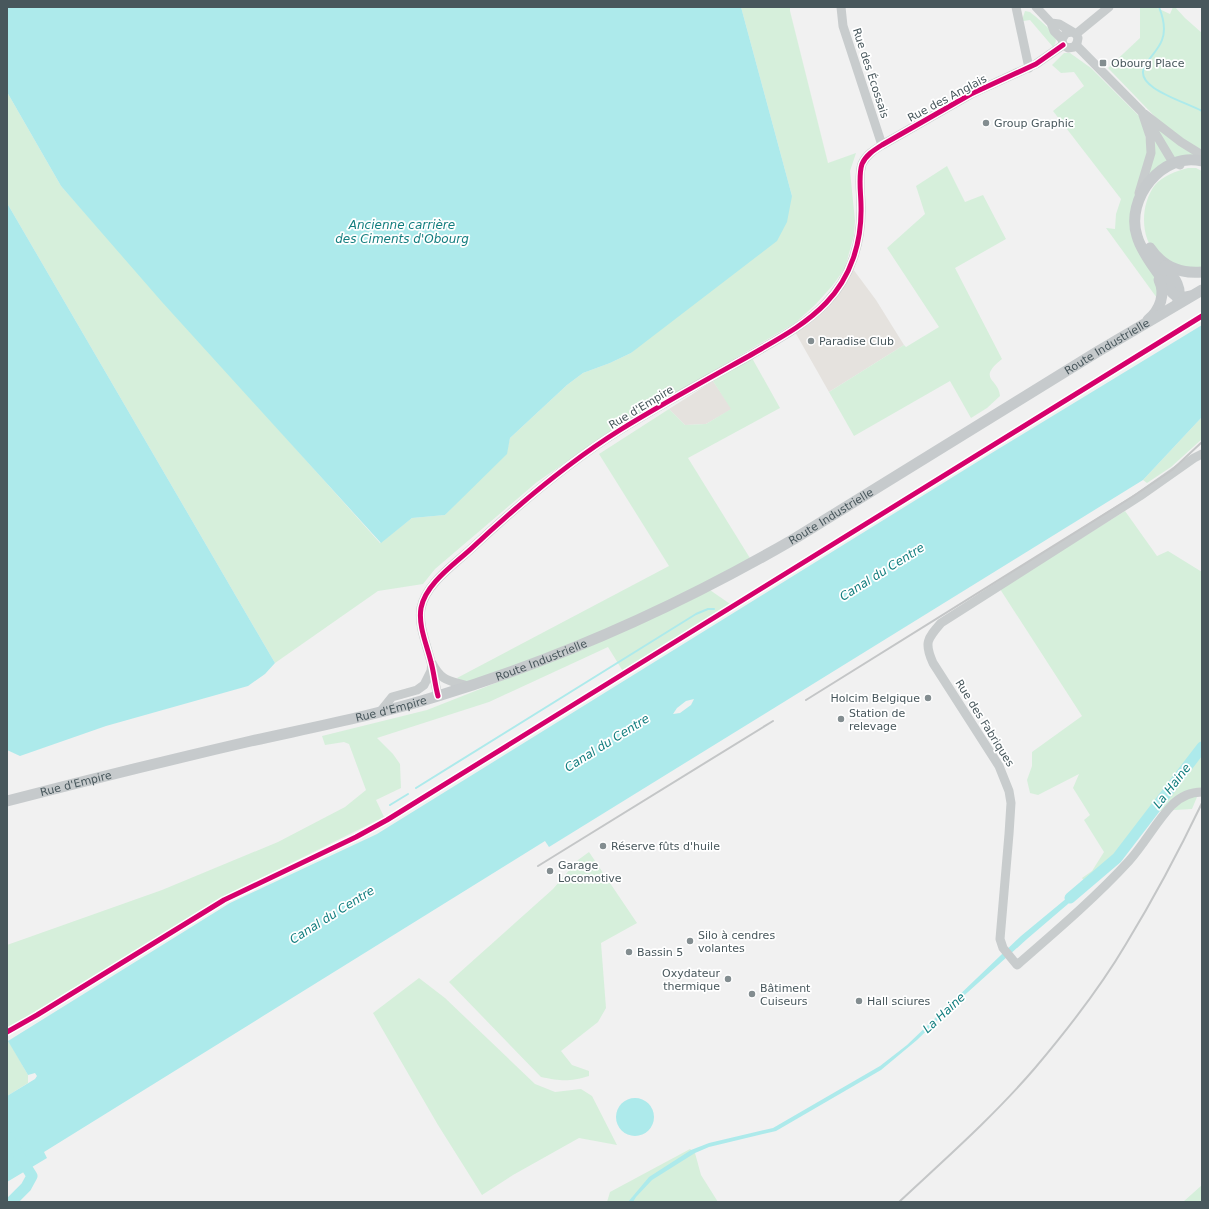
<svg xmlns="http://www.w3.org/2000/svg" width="1209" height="1209" font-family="'DejaVu Sans',sans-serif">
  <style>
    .commercial { fill: #e5e2de }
    .green { fill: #d6efdb }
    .water { fill: #adeaeb }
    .pier { fill: #f1f1f1 }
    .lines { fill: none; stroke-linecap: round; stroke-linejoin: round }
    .stream { stroke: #adeaeb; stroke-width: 2 }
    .river { stroke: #adeaeb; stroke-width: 11 }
    .minor { stroke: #c8cccd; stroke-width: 9 }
    .major { stroke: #c6cacc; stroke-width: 11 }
    .rail { stroke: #c4c6c7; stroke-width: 2 }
    .cycleway-casing { stroke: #fff; stroke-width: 8 }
    .cycleway { stroke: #d6006c; stroke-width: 5 }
    .poi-dot { fill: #838d90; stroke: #fff; stroke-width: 1.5 }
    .labels { text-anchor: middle; stroke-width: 3.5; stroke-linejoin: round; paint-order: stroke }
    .poi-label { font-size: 11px; fill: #48575c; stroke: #fff; text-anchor: start }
    .street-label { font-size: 11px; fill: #48575c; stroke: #fff }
    .water-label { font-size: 12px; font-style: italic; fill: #137e7f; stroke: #fff }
  </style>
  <rect width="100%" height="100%" fill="#f1f1f1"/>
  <!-- commercial -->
  <path class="commercial" d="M 853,269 L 876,300 L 904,345 L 829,392 L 795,332 Z
    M 713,381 L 732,409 L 706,424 L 685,425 L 669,409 Z"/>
  <!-- green -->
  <path class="green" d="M 741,7 L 790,7 L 790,11 L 828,163 L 856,153 L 850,171 L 855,221 L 854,235 L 845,268 L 833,285 L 815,305 L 795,323 L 610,432 L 537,482 L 435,569 L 423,584 L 378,591 L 275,663 L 7,203 L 7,92 L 61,186 L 380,543 L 412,518 L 445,515 L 507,451 L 510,438 L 567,385 L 583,373 L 610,363 L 631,353 L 792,196 Z
    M 1155,7 L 1170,14 L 1173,7 L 1175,7 L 1185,18 L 1202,33 L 1202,152 L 1163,125 L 1108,68 L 1140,38 L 1140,8 Z
    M 1025,11 L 1030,12 C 1037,18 1052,29 1055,38 C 1057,41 1055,44 1053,47 L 1030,20 L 1023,21 L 1023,17 Z
    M 1064,53 L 1070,53 L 1091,68 L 1139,116 L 1144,126 L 1148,155 L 1132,208 L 1159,283 L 1157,298 L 1106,228 L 1115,229 L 1116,214 L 1121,199 L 1053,111 L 1084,86 L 1074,72 L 1061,73 L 1052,65 Z
    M 1156,126 L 1198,155 L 1173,158 Z
    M 1152,135 L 1169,162 L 1147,179 Z
    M 947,166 L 965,202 L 983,195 L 1006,239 L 955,268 L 1002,359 C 976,380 999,378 1000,396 L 987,408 L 971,418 L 950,381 L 854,436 L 829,392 L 904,345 L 906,347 L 939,327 L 887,248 L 925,214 L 916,186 Z
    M 1188,168 L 1196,168 L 1202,171 L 1202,270 C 1197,270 1191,271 1187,270 C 1181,268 1161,257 1157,254 C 1139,237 1141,203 1155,185 C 1163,176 1176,171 1188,168 Z
    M 752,358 L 780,408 L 688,458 L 753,563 L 707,588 L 733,606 L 624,673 L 608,647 L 489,702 L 377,738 L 393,754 L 400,764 L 401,788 L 376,800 L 384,817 L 225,896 L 185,920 L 187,923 L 7,1032 L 7,945 L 162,890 L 278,842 L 345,807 L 366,790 L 349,744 L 344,742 L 325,745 L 322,736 L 427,710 L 604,640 L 468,686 L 457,678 L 669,566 L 599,454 L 669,409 L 685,425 L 706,424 L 731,409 L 713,381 Z
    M 1202,417 L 1202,439 L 1171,467 L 1147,483 L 1143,480 Z
    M 1125,511 L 1157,556 L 1168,551 L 1202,572 L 1202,785 L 1192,809 L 1158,811 L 1123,858 L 1089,887 L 1082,878 L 1092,871 L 1104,852 L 1084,820 L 1090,815 L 1073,788 L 1079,774 L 1038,795 L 1030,793 L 1027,780 L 1032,766 L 1032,752 L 1082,716 L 1000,589 Z
    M 589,852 L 637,923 L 601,943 L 606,1008 L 598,1022 L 561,1051 L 572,1065 L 589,1071 L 589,1076 C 569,1082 561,1081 541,1077 L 449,982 L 553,889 L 578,860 Z
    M 419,978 L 445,998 L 535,1084 L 555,1092 L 581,1089 L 592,1096 L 617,1145 L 579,1138 L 513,1175 L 482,1195 L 438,1125 L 373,1013 Z
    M 7,1038 L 28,1075 L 28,1083 L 7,1096 Z
    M 690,1149 L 695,1153 L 701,1175 L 718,1202 L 607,1202 L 610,1192 Z
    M 1202,1185 L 1202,1202 L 1183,1202 Z"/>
  <!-- water -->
  <path class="water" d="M 7,7 L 741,7 L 792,196 L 787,222 L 777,241 L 631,353 L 610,363 L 583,373 L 567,385 L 510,438 L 507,454 L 445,515 L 412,518 L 381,543 L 162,302 L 61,186 L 7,92 Z
    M 7,203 L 275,663 L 265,674 L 248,686 L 106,726 L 20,756 L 7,750 Z
    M 1202,325 L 1202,417 L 1143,480 L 549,847 L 545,841 L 44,1152 L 47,1158 L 7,1182 L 7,1096 L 35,1079 L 37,1076 L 35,1073 L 28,1075 L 8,1041 L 230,903 L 377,834 L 990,454 Z
    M 1079,888 L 1082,892 L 1027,939 L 948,1010 L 917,1040 L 881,1070 L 776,1131 L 709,1147 L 695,1153 L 652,1180 L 636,1197 L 633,1202 L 628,1202 L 649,1177 L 691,1150 L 709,1143 L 773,1128 L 880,1066 L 907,1045 L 1021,936 Z
    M616 1117a19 19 0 1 1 38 0a19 19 0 1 1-38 0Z"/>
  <!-- pier -->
  <path class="pier" d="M 694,699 L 691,705 L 680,713 L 673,714 L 677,708 L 686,701 Z"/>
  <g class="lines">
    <!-- stream -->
    <path class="stream" d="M 1159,7 C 1163,17 1166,30 1162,40 C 1155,59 1128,70 1154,88 C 1167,97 1188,104 1202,111
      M 416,788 L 696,614 L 708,609 L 714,609
      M 390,805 L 408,794"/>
    <!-- river -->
    <path class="river" d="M 1070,898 L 1117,858 L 1202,747
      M 7,1136 L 32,1176 L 26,1187 L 11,1202"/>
    <!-- minor -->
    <path class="minor" d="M 841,7 L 843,26 L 882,145
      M 1016,7 L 1029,68
      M 1036,7 L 1051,23 L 1059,24 L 1076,34 L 1078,38 L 1077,43 L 1074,47 L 1068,48 L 1063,45 L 1062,39 L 1066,33 L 1071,32
      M 1051,23 L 1054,31 L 1062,39
      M 1076,34 L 1109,7
      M 1076,45 L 1142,112 L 1181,142 L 1202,155
      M 1148,121 L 1172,161 L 1180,165
      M 1139,193 L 1151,153 L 1150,136 L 1142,112
      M 1202,454 L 1194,458 L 1140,496 L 941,623 C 927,639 924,643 933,663 L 999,766 L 1009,791 L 1011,803 L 1009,834 L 1000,939 L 1003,948 L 1017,965 C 1055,932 1095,898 1129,861 C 1145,843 1156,822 1172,805 C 1180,797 1191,792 1202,792
      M 438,696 C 435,685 434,673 431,662 C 427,645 418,626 421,608 C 426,583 455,564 473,547 C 519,504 567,463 620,430 C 662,404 706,380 749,356 C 776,340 804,326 826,303 C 851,277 862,242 861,206 C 861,193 858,176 862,164 C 866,155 874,150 882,145 L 971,94 L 1036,64 L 1063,45
      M 380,712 L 392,697 L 417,690 L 424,685 L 431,671 L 432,663 C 442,682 449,680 468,686"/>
    <!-- major -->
    <g class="major">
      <path d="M 1150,248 C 1162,266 1180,274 1202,272"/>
      <path d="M 1165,266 C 1174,277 1184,289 1177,304"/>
      <path d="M 1190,296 C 1182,298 1176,298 1171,291 C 1161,277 1141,252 1137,236 C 1125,199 1162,151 1202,161"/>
      <path d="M 1148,320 C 1160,310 1166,294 1159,280"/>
      <path id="s1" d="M 7,801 C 88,780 169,760 251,741 C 314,727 377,715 438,696 C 563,658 682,604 794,539 L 1097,352 L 1202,290"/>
    </g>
    <!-- rail -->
    <path class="rail" d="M 806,700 L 1132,497 L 1172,470 L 1202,442
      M 538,866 L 773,721
      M 899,1202 C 945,1159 993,1117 1035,1068 C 1068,1029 1100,988 1126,944 C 1154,898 1179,851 1202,803"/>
    <defs>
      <path id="cycleway" d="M 438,696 C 435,685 434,673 431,662 C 427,645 418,626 421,608 C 426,583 455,564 473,547 C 519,504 567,463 620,430 C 662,404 706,380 749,356 C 776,340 804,326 826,303 C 851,277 862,242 861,206 C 861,193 858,176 862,164 C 866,155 874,150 882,145 L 971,94 L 1036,64 L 1063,45
        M 7,1032 L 37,1015 L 224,900 L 356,837 L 387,820 L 1202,316"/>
    </defs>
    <!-- cycleway casing -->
    <use href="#cycleway" class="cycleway-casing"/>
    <!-- cycleway -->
    <use href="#cycleway" class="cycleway"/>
  </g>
  <!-- markers -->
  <g class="poi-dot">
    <rect x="1099" y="59" width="8" height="8" rx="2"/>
    <circle cx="986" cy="123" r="4"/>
    <circle cx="811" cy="341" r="4"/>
    <circle cx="928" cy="698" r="4"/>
    <circle cx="841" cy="719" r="4"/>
    <circle cx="603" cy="846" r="4"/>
    <circle cx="550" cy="871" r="4"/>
    <circle cx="690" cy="941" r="4"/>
    <circle cx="629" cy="952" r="4"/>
    <circle cx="728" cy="979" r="4"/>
    <circle cx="752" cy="994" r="4"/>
    <circle cx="859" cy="1001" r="4"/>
  </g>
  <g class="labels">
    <!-- poi labels -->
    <g class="poi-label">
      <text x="1111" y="67">Obourg Place</text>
      <text x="994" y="127">Group Graphic</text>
      <text x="819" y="345">Paradise Club</text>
      <text x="920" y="702" text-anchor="end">Holcim Belgique</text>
      <text x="849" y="717">Station de<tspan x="849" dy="13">relevage</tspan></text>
      <text x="611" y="850">Réserve fûts d'huile</text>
      <text x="558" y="869">Garage<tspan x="558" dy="13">Locomotive</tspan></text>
      <text x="698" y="939">Silo à cendres<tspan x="698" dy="13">volantes</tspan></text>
      <text x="637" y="956">Bassin 5</text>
      <text x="720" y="977" text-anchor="end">Oxydateur<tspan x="720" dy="13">thermique</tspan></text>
      <text x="760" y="992">Bâtiment<tspan x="760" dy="13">Cuiseurs</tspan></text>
      <text x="867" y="1005">Hall sciures</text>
    </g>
    <!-- street labels -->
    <g class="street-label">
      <text transform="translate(871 73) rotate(72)" y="4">Rue des Écossais</text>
      <text transform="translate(947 98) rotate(-28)" y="4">Rue des Anglais</text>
      <text dy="4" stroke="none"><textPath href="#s1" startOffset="1201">Route Industrielle</textPath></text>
      <text transform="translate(641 407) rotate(-31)" y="4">Rue d'Empire</text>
      <text dy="4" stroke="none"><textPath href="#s1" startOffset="877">Route Industrielle</textPath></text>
      <text dy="4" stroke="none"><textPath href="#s1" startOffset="553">Route Industrielle</textPath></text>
      <text dy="4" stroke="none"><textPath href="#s1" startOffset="395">Rue d'Empire</textPath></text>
      <text transform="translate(985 723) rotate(58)" y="4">Rue des Fabriques</text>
      <text dy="4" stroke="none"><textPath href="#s1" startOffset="71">Rue d'Empire</textPath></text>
    </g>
    <!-- water labels -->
    <g class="water-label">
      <text x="402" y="229">Ancienne carrière<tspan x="402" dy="14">des Ciments d'Obourg</tspan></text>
      <text transform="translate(882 572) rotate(-32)" y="4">Canal du Centre</text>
      <text transform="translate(607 743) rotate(-32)" y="4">Canal du Centre</text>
      <text transform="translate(1172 786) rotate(-52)" y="4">La Haine</text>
      <text transform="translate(332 915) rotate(-32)" y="4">Canal du Centre</text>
      <text transform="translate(944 1013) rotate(-43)" y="4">La Haine</text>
    </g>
  </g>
  <!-- border -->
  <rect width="1209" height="1209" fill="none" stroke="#48575c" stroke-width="16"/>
</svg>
